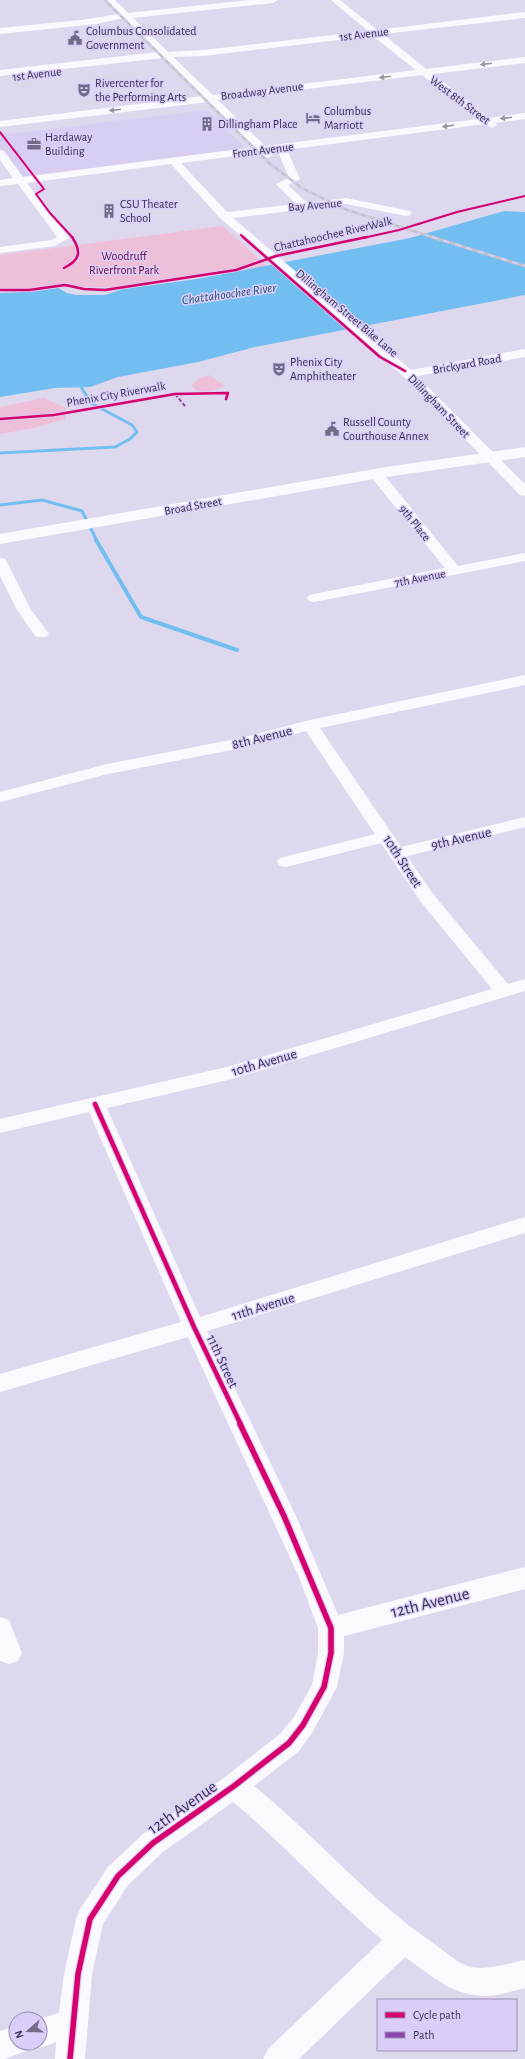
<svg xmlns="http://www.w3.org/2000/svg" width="525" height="2059" font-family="'Alegreya Sans',sans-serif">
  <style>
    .built { fill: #d8cef2 }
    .green { fill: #eebfd8 }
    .water { fill: #72bef1 }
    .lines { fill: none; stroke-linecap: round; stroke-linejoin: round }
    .stream-far1 { stroke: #72bef1; stroke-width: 3 }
    .stream { stroke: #72bef1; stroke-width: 4 }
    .minor { fill: #faf9fd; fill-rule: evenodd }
    .major { fill: #faf9fd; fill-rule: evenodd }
    .rail-far1-casing { stroke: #c3c1c8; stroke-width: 2.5 }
    .rail-casing { stroke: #c3c1c8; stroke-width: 3 }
    .rail-far1 { stroke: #dacef9; stroke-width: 1.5; stroke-dasharray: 4.5; stroke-linecap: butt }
    .rail { stroke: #dacef9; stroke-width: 2; stroke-dasharray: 6; stroke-linecap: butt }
    .quiet { stroke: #8e44ad; stroke-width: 2; stroke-dasharray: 4 2; stroke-linecap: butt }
    .cycleway-far3-casing { stroke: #dacef9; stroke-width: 3.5 }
    .cycleway-far2-casing { stroke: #dacef9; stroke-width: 4 }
    .cycleway-far1-casing { stroke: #dacef9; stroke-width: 7 }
    .cycleway-casing { stroke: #dacef9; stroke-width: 8 }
    .cycleway-far3 { stroke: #d6006c; stroke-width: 2 }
    .cycleway-far2 { stroke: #d6006c; stroke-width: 2.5 }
    .cycleway-far1 { stroke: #d6006c; stroke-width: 4.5 }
    .cycleway { stroke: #d6006c; stroke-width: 5.5 }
    .oneway { fill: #9a95a5 }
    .labels { text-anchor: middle; stroke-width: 3; stroke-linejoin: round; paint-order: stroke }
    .far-poi-label { font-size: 12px; fill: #39314d; stroke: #dacef9; text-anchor: start }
    .far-street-label { font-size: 12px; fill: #39314d; stroke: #dacef9 }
    .far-park-label { font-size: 12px; fill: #680839; stroke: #dacef9 }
    .far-water-label { font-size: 13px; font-style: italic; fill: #26536d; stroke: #dacef9 }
    .street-label { font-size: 14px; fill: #39314d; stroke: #dacef9 }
    .near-street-label { font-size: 17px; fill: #39314d; stroke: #dacef9 }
  </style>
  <rect width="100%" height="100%" fill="#ded8ef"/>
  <!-- built -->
  <path class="built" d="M 207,110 L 247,150 L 24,179 L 0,147 L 0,135 Z"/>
  <!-- green -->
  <path class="green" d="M 223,226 L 267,266 L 123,287 L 50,287 L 0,290 L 0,255 Z
    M 209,375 L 225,386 L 211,391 L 196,391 L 192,385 L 200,378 Z
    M 44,398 L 66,408 L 65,419 L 34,428 L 0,434 L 0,407 Z"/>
  <!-- water -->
  <path class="water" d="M 504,211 L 525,212 L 525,295 L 255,347 L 198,362 L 118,377 L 90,387 L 55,388 L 0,397 L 0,293 L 29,292 L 58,288 L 67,293 L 77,295 L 105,295 L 123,289 L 197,279 L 410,238 Z"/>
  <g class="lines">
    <!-- stream-far1 -->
    <path class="stream-far1" d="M 0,453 L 115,447 L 130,439 L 137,432 L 132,425 L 91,403 L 78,382
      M 0,505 L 42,500 L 82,511 L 97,541"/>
    <!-- stream -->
    <path class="stream" d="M 96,540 L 141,617 L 237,650"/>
    <!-- minor -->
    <path class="minor" d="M 106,0 L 115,0 L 128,13 L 249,0 L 277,0 L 273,3 L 133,18 L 168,52 L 203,50 L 368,31 L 331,0 L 340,0 L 377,30 L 525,12 L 525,18 L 383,34 L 426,69 L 525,57 L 525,63 L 433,74 L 489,118 L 525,113 L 525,119 L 495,123 L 497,125 L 492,128 L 485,124 L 270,152 L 273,155 L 268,158 L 260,153 L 181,163 L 227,212 L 296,204 L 276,184 L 289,178 L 279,154 L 284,151 L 289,154 L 300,179 L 288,185 L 307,203 L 346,198 L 410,211 L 411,213 L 410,215 L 406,216 L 346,204 L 233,218 L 411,370 L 525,349 L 525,357 L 417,376 L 525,484 L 525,496 L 520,495 L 404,377 L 220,218 L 171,164 L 27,183 L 69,238 L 55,246 L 0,253 L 0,247 L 52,240 L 57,237 L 18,184 L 0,186 L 0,180 L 13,178 L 0,160 L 0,150 L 4,151 L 23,177 L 255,147 L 208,102 L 0,127 L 0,121 L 203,96 L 163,58 L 0,76 L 0,70 L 158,52 L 124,18 L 96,24 L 0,34 L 0,28 L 81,20 L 119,14 ZM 373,36 L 416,70 L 213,95 L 173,57 L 203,56 ZM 422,75 L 478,119 L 265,146 L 218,100 Z
      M 376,470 L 381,471 L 458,566 L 525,553 L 525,561 L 314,602 L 309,601 L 307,598 L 309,595 L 314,594 L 445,568 L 371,477 L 369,474 Z
      M 0,558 L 5,559 L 7,562 L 31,610 L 49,634 L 46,637 L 36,637 L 17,610 L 0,576 Z
      M 525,675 L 525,685 L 320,728 L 401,847 L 525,817 L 525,827 L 407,856 L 433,894 L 508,984 L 525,979 L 525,991 L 232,1079 L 107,1108 L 200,1317 L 525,1217 L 525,1233 L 207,1331 L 296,1516 L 338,1615 L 525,1567 L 525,1589 L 344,1636 L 344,1653 L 337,1687 L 312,1733 L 298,1752 L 254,1786 C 316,1836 367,1898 433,1943 C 443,1950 454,1960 465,1965 C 483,1973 507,1963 525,1960 L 525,1988 C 513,1991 498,1996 486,1996 C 452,1996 431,1975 405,1957 L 299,2059 L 263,2059 L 268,2049 L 382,1940 C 330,1896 285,1845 233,1802 L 163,1852 L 128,1885 L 103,1924 L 92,1974 L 85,2059 L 55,2059 L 56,2042 L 40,2048 L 30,2043 L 26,2051 L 5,2059 L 0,2059 L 0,2031 L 16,2026 L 16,2043 L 40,2043 L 39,2019 L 59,2013 L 64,1974 L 76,1919 L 80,1909 L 108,1867 L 143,1834 L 225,1777 L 280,1734 L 294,1717 L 312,1685 L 318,1653 L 318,1628 L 299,1577 L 188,1337 L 0,1392 L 0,1374 L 181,1322 L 89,1112 L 0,1133 L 0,1119 L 231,1066 L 492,989 L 421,902 L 381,843 L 286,867 L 280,866 L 277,862 L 280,858 L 375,834 L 306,731 L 242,748 L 108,774 L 0,802 L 0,792 L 107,764 L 241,738 L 310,720 Z
      M 0,1617 L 9,1620 L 22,1653 L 18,1661 L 9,1664 L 0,1661 Z"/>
    <!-- major -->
    <path class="major" d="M 525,447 L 525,457 L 386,477 L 0,544 L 0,534 L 386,467 Z"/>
    <defs>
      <path id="rail-far1" d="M 105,0 L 269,163 L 302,188 L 347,210 L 435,238"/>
      <path id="rail" d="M 432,237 L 525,266"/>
    </defs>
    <!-- rail-far1 casing -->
    <use href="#rail-far1" class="rail-far1-casing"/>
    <!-- rail casing -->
    <use href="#rail" class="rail-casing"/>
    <!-- rail-far1 -->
    <use href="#rail-far1" class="rail-far1"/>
    <!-- rail -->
    <use href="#rail" class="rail"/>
    <!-- quiet -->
    <path class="quiet" d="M 175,394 L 185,406"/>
    <defs>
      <path id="cycleway-far3" d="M 0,132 L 44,189 L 36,194 L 50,213 L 73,238
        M 241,235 L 244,238
        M 363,238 L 399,230 L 457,212 L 525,196"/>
      <path id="cycleway-far2" d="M 243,237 L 380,357 L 405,371
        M 64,268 C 80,260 82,252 72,237
        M 0,290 L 29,290 L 65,285 L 84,289 L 105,290 L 236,270 L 276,256 L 367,237
        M 0,419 L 54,415 L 175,394 L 228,393 L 226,399"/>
      <path id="cycleway-far1" d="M 95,1104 L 194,1327 L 241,1425"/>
      <path id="cycleway" d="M 70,2059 L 78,1974 L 90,1919 L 118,1876 L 153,1843 L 234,1786 L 289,1743 L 303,1725 L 324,1687 L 331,1653 L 331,1628 L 284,1516 L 240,1424"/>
    </defs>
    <!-- cycleway-far3 casing -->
    <use href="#cycleway-far3" class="cycleway-far3-casing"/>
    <!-- cycleway-far2 casing -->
    <use href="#cycleway-far2" class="cycleway-far2-casing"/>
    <!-- cycleway-far1 casing -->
    <use href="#cycleway-far1" class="cycleway-far1-casing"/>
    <!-- cycleway casing -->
    <use href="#cycleway" class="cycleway-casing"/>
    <!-- cycleway-far3 -->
    <use href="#cycleway-far3" class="cycleway-far3"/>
    <!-- cycleway-far2 -->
    <use href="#cycleway-far2" class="cycleway-far2"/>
    <!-- cycleway-far1 -->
    <use href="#cycleway-far1" class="cycleway-far1"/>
    <!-- cycleway -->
    <use href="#cycleway" class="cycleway"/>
  </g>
  <!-- one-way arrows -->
  <defs><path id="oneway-solid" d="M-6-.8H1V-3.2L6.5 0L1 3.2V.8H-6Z"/></defs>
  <g class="oneway">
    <use href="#oneway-solid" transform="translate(486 64) rotate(173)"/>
    <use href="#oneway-solid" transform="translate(385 77) rotate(173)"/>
    <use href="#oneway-solid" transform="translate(115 110) rotate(173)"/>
    <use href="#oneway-solid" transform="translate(506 118) rotate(173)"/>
    <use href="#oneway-solid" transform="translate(448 126) rotate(172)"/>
  </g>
  <!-- icons -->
  <defs>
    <symbol id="civic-bare" viewBox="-9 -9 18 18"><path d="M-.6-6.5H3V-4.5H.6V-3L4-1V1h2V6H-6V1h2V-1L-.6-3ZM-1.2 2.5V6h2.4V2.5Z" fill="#736b86" stroke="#dacef9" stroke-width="2.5" paint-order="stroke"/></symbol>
    <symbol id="theatre-bare" viewBox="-9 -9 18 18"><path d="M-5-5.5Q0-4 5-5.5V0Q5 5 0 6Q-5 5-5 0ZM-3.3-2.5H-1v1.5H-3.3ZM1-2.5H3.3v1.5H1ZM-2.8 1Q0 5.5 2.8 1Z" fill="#736b86" stroke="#dacef9" stroke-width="2.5" paint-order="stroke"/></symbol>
    <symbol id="hotel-bare" viewBox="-9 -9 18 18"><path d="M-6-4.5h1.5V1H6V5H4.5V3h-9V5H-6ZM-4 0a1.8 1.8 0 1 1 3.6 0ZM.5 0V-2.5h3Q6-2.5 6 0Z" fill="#736b86" stroke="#dacef9" stroke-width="2.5" paint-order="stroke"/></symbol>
    <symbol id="building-bare" viewBox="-9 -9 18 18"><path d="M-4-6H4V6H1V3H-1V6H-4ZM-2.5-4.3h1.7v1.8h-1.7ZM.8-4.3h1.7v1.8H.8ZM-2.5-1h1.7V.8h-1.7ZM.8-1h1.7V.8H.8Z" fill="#736b86" stroke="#dacef9" stroke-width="2.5" paint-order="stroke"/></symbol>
    <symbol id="office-bare" viewBox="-9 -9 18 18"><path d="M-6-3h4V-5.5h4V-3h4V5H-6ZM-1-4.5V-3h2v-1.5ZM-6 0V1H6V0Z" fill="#736b86" stroke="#dacef9" stroke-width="2.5" paint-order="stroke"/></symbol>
  </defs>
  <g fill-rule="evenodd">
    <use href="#civic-bare" x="65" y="28" width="20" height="20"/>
    <use href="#theatre-bare" x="74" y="80" width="20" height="20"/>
    <use href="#hotel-bare" x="303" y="108" width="20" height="20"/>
    <use href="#building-bare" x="197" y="114" width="20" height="20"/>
    <use href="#office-bare" x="24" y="134" width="20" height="20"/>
    <use href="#building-bare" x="99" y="201" width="20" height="20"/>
    <use href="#theatre-bare" x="269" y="359" width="20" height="20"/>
    <use href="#civic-bare" x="322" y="419" width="20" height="20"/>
  </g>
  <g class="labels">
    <!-- far-poi labels -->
    <g class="far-poi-label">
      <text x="86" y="35">Columbus Consolidated<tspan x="86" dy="14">Government</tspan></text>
      <text x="95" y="87">Rivercenter for<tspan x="95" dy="14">the Performing Arts</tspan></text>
      <text x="324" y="115">Columbus<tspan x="324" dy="14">Marriott</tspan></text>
      <text x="218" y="128">Dillingham Place</text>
      <text x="45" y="141">Hardaway<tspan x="45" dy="14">Building</tspan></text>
      <text x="120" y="208">CSU Theater<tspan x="120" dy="14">School</tspan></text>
      <text x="290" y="366">Phenix City<tspan x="290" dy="14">Amphitheater</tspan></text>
      <text x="343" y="426">Russell County<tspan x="343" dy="14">Courthouse Annex</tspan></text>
    </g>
    <!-- far-street labels -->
    <g class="far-street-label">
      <text transform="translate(364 34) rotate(-7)" y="4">1st Avenue</text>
      <text transform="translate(37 74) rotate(-7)" y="4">1st Avenue</text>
      <text transform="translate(262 91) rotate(-7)" y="4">Broadway Avenue</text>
      <text transform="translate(460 100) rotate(37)" y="4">West 8th Street</text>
      <text transform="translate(263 150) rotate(-7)" y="4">Front Avenue</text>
      <text transform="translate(315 205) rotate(-5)" y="4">Bay Avenue</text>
      <text transform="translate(333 234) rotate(-13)" y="4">Chattahoochee RiverWalk</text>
      <text transform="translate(347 313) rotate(40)" y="4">Dillingham Street Bike Lane</text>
      <text transform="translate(467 364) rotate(-10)" y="4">Brickyard Road</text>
      <text transform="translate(116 394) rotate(-10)" y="4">Phenix City Riverwalk</text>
      <text transform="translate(439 406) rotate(46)" y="4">Dillingham Street</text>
      <text transform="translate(193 506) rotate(-10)" y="4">Broad Street</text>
      <text transform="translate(415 523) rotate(51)" y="4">9th Place</text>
      <text transform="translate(420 578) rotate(-11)" y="4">7th Avenue</text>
    </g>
    <!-- far-park labels -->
    <g class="far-park-label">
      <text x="124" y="260">Woodruff<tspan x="124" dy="14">Riverfront Park</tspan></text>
    </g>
    <!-- far-water labels -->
    <g class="far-water-label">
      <text transform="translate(229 293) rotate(-8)" y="5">Chattahoochee River</text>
    </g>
    <!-- street labels -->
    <g class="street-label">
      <text transform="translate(262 737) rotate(-14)" y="5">8th Avenue</text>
      <text transform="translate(461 838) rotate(-13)" y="5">9th Avenue</text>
      <text transform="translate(403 861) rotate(57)" y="5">10th Street</text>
      <text transform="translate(264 1062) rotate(-16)" y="5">10th Avenue</text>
      <text transform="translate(263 1306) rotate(-17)" y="5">11th Avenue</text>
      <text transform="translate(223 1361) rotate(65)" y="5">11th Street</text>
    </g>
    <!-- near-street labels -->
    <g class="near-street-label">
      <text transform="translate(430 1602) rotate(-14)" y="6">12th Avenue</text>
      <text transform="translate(182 1807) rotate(-35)" y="6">12th Avenue</text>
    </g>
  </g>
  <!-- legend -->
  <rect x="377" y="1999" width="140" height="52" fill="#dacef9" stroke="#9a8fb4"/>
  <rect x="385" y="2012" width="20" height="6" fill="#d6006c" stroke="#9a8fb4"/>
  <text x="413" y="2019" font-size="12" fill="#39314d">Cycle path</text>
  <rect x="385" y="2032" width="20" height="6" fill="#8e44ad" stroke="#9a8fb4"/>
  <text x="413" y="2039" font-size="12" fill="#39314d">Path</text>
  <!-- north arrow -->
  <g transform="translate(28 2031) rotate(250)"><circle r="19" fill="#dacef9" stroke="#9a8fb4"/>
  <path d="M0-3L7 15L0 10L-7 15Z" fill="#736b86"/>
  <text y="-6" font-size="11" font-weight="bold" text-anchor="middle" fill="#39314d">N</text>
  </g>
</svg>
